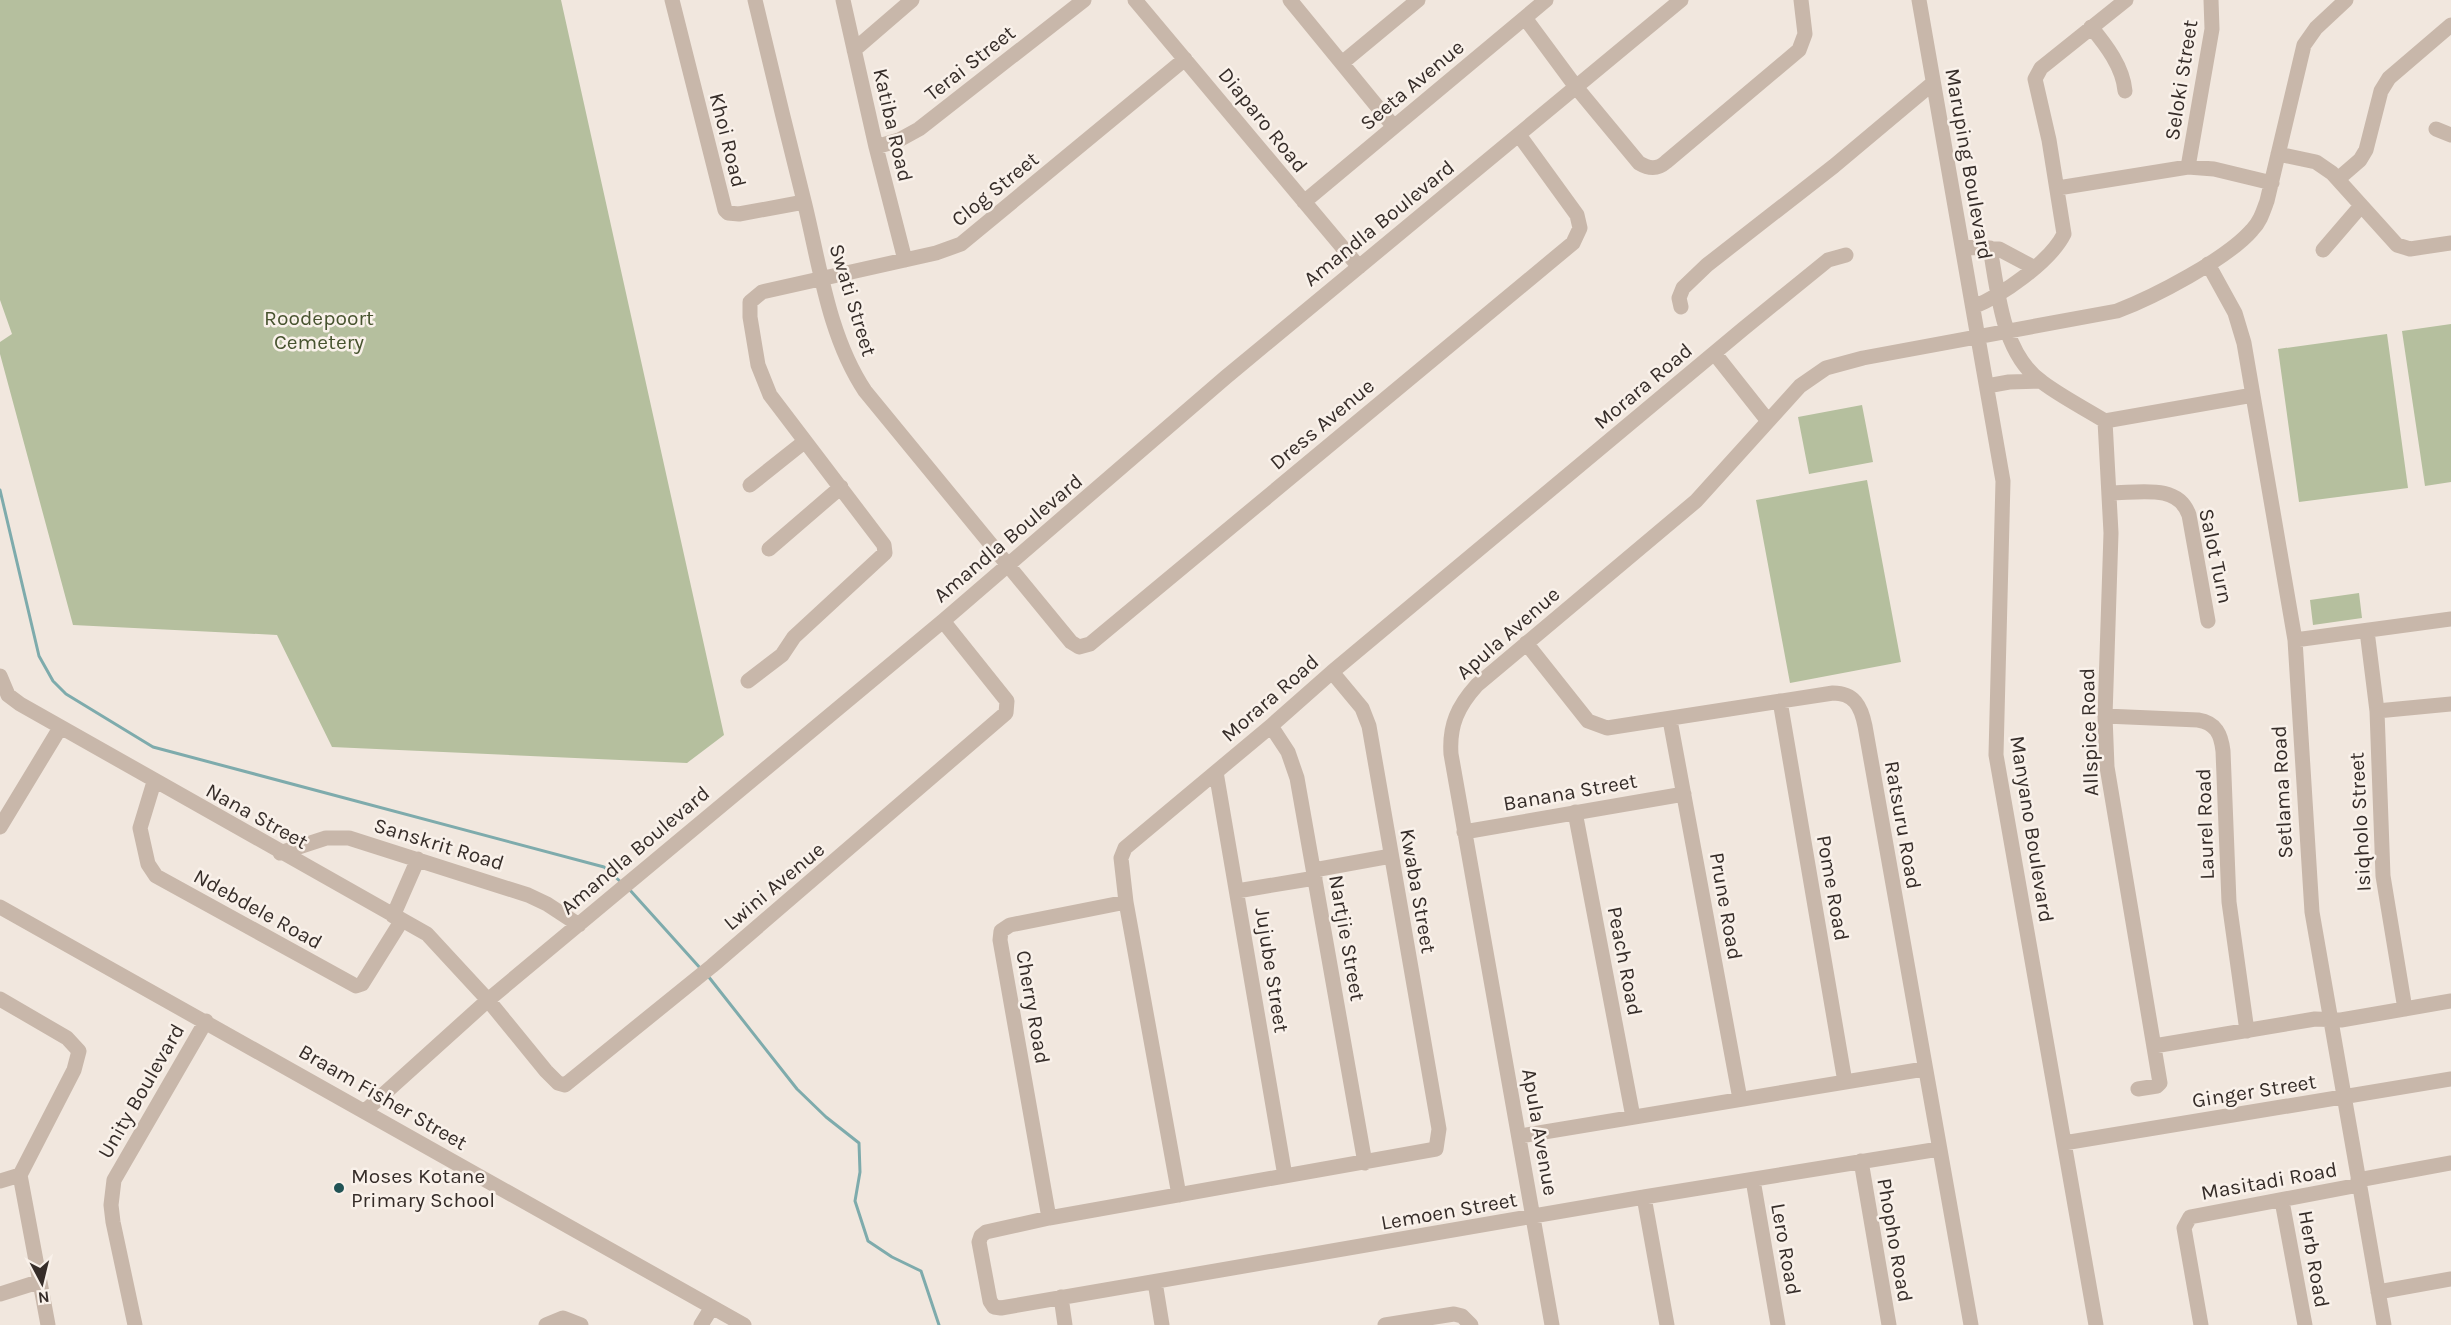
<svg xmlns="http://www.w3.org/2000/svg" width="2451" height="1325" font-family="Karla,sans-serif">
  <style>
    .green { fill: #b5bf9e }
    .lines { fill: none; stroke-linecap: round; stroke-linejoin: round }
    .stream { stroke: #7eabac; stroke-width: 3 }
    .minor { stroke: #c8b7aa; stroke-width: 15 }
    .poi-dot { fill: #215355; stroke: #f9f1ea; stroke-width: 2 }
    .labels { text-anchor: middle; stroke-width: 5; stroke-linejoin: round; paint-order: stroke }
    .street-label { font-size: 21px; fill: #362d29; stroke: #f9f1ea }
    .park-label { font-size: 21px; fill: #47532f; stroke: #f9f1ea }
    .poi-label { font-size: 21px; fill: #362d29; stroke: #f9f1ea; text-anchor: start }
  </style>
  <rect width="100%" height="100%" fill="#f1e7de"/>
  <!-- green -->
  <path class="green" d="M 0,0 L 561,0 L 724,735 L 687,763 L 332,747 L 277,635 L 73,625 L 0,354 L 0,342 L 12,334 L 0,300 Z
    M 2451,324 L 2451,482 L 2425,486 L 2402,331 Z
    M 2387,334 L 2408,488 L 2299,502 L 2278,349 Z
    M 1862,405 L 1873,462 L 1809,474 L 1798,417 Z
    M 1867,480 L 1901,662 L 1790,683 L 1756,500 Z
    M 2359,593 L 2362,618 L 2313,625 L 2310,600 Z"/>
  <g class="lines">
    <!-- stream -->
    <path class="stream" d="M 0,490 L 39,656 L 53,681 L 66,694 L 153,747 L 604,867 L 622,883
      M 629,889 L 701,969
      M 708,976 L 797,1089 L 826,1117 L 859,1143 L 860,1172 L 855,1201 L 868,1241 L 892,1257 L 921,1271 L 939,1325"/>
    <!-- minor -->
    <path class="minor" d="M 672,0 L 725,210 L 728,213 L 739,214 L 804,202
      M 755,0 C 771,68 788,137 805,205 C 820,267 829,337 865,391 L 1071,642 L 1079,647 L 1090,644 L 1573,243 L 1580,228 L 1577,215 L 1519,135
      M 843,0 L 876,147 L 905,260
      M 1135,0 L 1359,267
      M 1290,0 L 1394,127
      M 1919,0 L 2003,481 L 1996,755 L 2096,1325
      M 1525,18 L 1576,87 L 1639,163 C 1649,169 1657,170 1666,162 L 1799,50 L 1805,34 L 1801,0
      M 2091,27 C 2106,45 2123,67 2125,91
      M 854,50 L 912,0
      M 1342,63 L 1418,0
      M 2436,129 L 2451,135
      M 876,147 L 899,140 L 919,129 L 1084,0
      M 2278,154 L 2316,162 L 2332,173 L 2397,245 L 2410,249 L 2451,243
      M 2188,167 L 2212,29 L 2211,0
      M 2338,179 L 2360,160 L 2366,150 L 2381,91 L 2389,78 L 2451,25
      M 2058,188 L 2188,167 L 2214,169 L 2272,183
      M 1304,202 L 1546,0
      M 1962,247 L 1999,249 L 2033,267
      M 1990,248 C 1998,292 2002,354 2042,382 C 2062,397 2084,408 2105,421
      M 2323,250 L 2360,207
      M 2208,264 L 2235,313 L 2244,343 L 2295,640 L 2312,912 L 2384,1325
      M 1681,307 L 1679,298 L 1683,288 L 1707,265 L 1834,166 L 1933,83
      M 1973,307 C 2001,296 2050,262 2064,234 L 2049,140 L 2035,79 L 2041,68 L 2126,0
      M 1715,354 L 1768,421
      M 1987,386 L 2009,382 L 2040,381
      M 2105,421 L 2111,533 L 2105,716 L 2107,767 L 2160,1083 L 2157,1086 L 2138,1089
      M 2105,421 L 2253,395
      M 750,485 L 804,442
      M 2110,493 C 2138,493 2178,483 2189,515 L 2208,621
      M 769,549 L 841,487
      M 2367,631 L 2377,711 L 2383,876 L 2405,1009
      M 2295,640 L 2451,619
      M 1526,643 L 1588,721 L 1607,728 L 1833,693 C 1854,693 1861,706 1865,726 L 1971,1325
      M 1332,672 L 1362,708 L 1369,726 L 1439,1129 L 1436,1149 L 1049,1218 L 986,1232 L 981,1236 L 979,1242 L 990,1301 L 994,1307 L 1001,1308 L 1644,1197 L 1939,1149
      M 0,676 L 8,695 L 20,704 L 427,934 L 488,1000 L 546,1071 L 558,1083 L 565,1085 L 712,966 L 1006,713 L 1007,701 L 943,621
      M 748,681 L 782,655 L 794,637 L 885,553 L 884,545 L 770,395 L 758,365 L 750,317 L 750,302 L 762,292 L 936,253 L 961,244 L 1185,59
      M 1780,701 L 1845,1082
      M 2377,711 L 2451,704
      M 2105,716 L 2198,720 C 2216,723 2221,734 2223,751 L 2229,902 L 2247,1031
      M 1670,720 L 1740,1099
      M 1271,726 L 1288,752 L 1297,778 L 1365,1163
      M 1216,772 L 1285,1176
      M 154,782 L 140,828 L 148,864 L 156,876 L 356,986 L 362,984 L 402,920
      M 1575,812 L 1633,1117
      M 0,827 L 60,728
      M 1464,832 L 1684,794
      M 280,853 L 326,838 L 349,838 L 528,895 L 547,904 L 579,925
      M 1314,870 L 1391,856
      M 1237,891 L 1315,878
      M 0,907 L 744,1325
      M 393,916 L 418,859
      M 0,999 L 67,1038 L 79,1051 L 74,1070 L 20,1175 L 48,1325
      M 2154,1046 L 2315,1019 L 2341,1020 L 2451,1001
      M 365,1111 L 488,1000 L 943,621 L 1226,377 L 1681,0
      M 1520,1136 L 1924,1069
      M 2064,1143 L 2451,1079
      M 1861,1161 L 1889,1325
      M 1753,1180 L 1778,1325
      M 2358,1180 L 2451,1163
      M 0,1181 L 20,1175
      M 1179,1195 L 1126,902 L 1121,858 L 1125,848 L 1271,726 L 1332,672 L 1743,329 L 1828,260 L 1846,255
      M 1644,1197 L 1667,1325
      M 2282,1201 L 2305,1325
      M 1049,1218 L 1000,940 L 1001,931 L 1010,925 L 1126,902
      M 1155,1282 L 1162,1325
      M 2378,1292 L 2451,1279
      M 0,1294 L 38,1282
      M 1061,1297 L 1065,1325
      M 135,1325 L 113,1222 L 111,1205 L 114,1180 L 206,1021
      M 546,1325 L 563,1318 L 581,1325
      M 701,1325 L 712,1307
      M 1385,1325 L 1454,1314 L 1462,1316 L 1471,1325
      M 1552,1325 L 1451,754 C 1449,725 1458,706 1477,685 L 1696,501 L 1800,386 L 1826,368 L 1863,358 L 2117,311 C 2154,297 2227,259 2252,230 C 2260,222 2263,212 2267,201 L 2304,45 L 2316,28 L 2346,0
      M 2201,1325 L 2184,1228 L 2190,1217 L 2359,1185"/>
  </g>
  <!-- markers -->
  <circle class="poi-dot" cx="339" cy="1188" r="6"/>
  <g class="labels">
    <!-- street labels -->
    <g class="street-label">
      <text transform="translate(970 63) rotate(-38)" y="7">Terai Street</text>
      <text transform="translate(2181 80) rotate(-81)" y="7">Seloki Street</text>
      <text transform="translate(1412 85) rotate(-40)" y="7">Seeta Avenue</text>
      <text transform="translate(1263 120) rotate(51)" y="7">Diaparo Road</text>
      <text transform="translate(893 125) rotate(77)" y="7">Katiba Road</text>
      <text transform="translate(728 140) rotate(76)" y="7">Khoi Road</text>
      <text transform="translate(1969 164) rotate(80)" y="7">Maruping Boulevard</text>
      <text transform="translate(995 189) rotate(-39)" y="7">Clog Street</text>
      <text transform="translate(1379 223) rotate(-39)" y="7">Amandla Boulevard</text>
      <text transform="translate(853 300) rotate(73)" y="7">Swati Street</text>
      <text transform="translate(1643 386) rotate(-40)" y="7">Morara Road</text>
      <text transform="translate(1322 424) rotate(-40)" y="7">Dress Avenue</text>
      <text transform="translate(1008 538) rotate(-40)" y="7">Amandla Boulevard</text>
      <text transform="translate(2216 556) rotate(78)" y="7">Salot Turn</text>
      <text transform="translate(1508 633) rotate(-41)" y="7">Apula Avenue</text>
      <text transform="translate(1270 698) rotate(-41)" y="7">Morara Road</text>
      <text transform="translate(2089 732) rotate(-92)" y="7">Allspice Road</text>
      <text transform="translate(1570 792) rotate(-10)" y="7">Banana Street</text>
      <text transform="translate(2282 792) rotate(-93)" y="7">Setlama Road</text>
      <text transform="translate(257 816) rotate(29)" y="7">Nana Street</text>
      <text transform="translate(2360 822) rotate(-93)" y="7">Isiqholo Street</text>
      <text transform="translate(2205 824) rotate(-92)" y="7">Laurel Road</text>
      <text transform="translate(1903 825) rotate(80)" y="7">Ratsuru Road</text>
      <text transform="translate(2032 829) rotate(81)" y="7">Manyano Boulevard</text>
      <text transform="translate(439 844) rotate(17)" y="7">Sanskrit Road</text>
      <text transform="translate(635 850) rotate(-40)" y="7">Amandla Boulevard</text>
      <text transform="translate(774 886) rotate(-40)" y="7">Lwini Avenue</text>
      <text transform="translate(1833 888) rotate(80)" y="7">Pome Road</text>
      <text transform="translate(1418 891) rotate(80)" y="7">Kwaba Street</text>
      <text transform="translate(1726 906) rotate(80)" y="7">Prune Road</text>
      <text transform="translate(258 909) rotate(29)" y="7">Ndebdele Road</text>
      <text transform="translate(1347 938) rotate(80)" y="7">Nartjie Street</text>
      <text transform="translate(1625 961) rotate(79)" y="7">Peach Road</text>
      <text transform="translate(1272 970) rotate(81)" y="7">Jujube Street</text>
      <text transform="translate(1033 1007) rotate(80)" y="7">Cherry Road</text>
      <text transform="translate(141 1091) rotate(-60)" y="7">Unity Boulevard</text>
      <text transform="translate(2254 1091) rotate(-9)" y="7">Ginger Street</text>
      <text transform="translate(383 1097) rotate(30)" y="7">Braam Fisher Street</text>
      <text transform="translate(1540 1132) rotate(80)" y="7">Apula Avenue</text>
      <text transform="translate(2269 1181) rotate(-10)" y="7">Masitadi Road</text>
      <text transform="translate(1449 1211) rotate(-10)" y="7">Lemoen Street</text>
      <text transform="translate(1895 1240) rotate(80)" y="7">Phopho Road</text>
      <text transform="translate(1786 1249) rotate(80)" y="7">Lero Road</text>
      <text transform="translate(2314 1259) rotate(80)" y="7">Herb Road</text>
    </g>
    <!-- park labels -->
    <g class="park-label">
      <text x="319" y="325">Roodepoort<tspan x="319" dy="24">Cemetery</tspan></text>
    </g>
    <!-- poi labels -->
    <g class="poi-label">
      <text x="351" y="1183">Moses Kotane<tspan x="351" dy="24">Primary School</tspan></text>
    </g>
  </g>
  <!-- north arrow -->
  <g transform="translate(42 1283) rotate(173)" stroke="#f9f1ea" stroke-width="4.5" paint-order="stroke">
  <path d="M0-4.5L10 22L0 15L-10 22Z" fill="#362d29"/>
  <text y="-9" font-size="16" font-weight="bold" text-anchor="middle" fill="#362d29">N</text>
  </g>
</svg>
